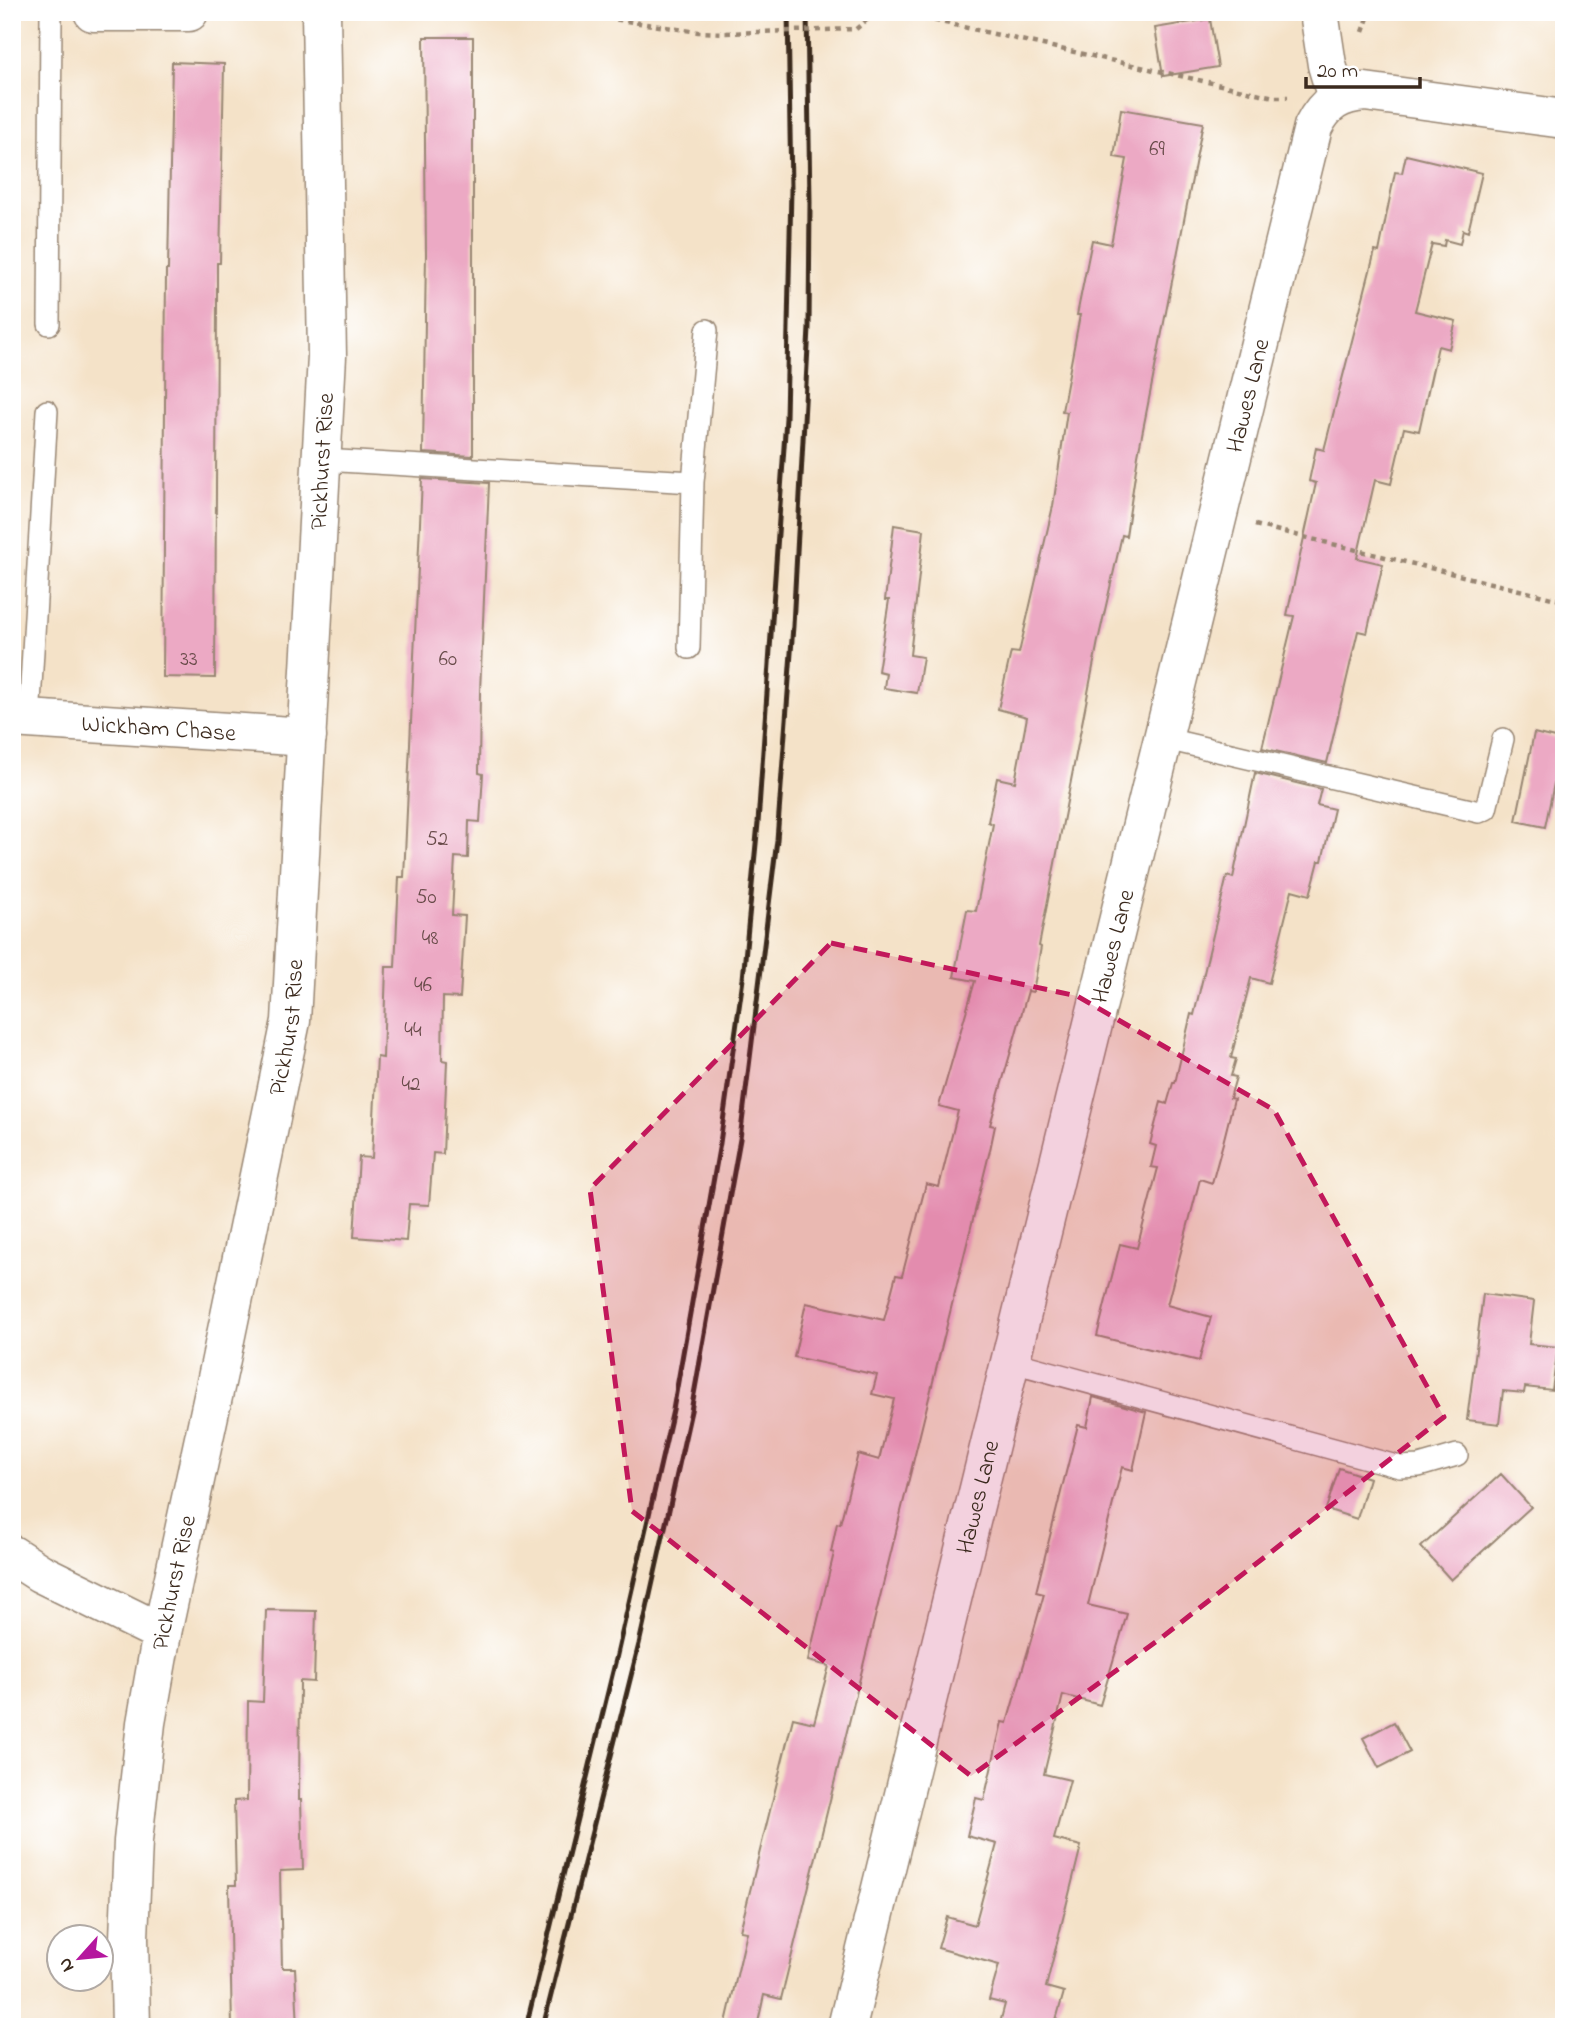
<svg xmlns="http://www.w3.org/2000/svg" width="1576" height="2039" font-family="'Indie Flower',sans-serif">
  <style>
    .building { fill: #eca9c4 }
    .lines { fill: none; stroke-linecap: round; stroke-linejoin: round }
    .service-casing { stroke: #988673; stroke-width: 24 }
    .minor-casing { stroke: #988673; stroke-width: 41 }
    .path { stroke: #988673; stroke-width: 4.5; stroke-dasharray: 5 5; stroke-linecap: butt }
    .service { stroke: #fff; stroke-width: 21 }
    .minor { stroke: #fff; stroke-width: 38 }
    .rail { stroke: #3b2a1e; stroke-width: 5 }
    .path-bridge { stroke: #988673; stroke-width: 4.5; stroke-dasharray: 5 5; stroke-linecap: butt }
    .marked { fill: #c2185b; fill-opacity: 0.2; stroke: #c2185b; stroke-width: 5; stroke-dasharray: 14 9; stroke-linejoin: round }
    .labels { text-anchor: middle; stroke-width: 5; stroke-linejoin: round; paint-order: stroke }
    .number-label { font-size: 21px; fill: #674a48 }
    .street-label { font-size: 24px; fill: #3b2a1e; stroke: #fff }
  </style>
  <rect width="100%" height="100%" fill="#fff"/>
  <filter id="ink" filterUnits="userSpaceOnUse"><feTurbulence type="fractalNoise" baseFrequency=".0143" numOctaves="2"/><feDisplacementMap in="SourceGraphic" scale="14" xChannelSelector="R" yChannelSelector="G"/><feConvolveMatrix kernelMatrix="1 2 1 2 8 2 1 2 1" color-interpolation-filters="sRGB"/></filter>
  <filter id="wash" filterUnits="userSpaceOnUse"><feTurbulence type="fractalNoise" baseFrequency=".00686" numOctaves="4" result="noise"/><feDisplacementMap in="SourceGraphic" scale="28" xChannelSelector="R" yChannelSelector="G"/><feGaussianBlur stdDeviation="1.57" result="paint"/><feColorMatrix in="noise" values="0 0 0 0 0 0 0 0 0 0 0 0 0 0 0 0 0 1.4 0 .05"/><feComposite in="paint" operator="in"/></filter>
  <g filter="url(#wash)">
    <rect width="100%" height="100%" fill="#f4e2c8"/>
    <g id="blocks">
      <!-- building -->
      <path class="building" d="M 1210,19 L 1218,67 L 1163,76 L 1155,28 Z
        M 424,37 L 473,37 L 473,456 L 423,453 L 426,254 Z
        M 172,62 L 224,64 L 220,263 L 217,263 L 217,304 L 215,678 L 163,677 L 166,270 L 168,270 Z
        M 1121,109 L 1203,123 L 1138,455 L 1126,536 L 1122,535 L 1098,641 L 1039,946 L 1041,947 L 1033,992 L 1028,991 L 990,1125 L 995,1126 L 990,1150 L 781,1999 L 764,1995 L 757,2027 L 725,2027 L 747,1932 L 740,1931 L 793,1718 L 814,1723 L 829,1666 L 808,1661 L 834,1553 L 831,1552 L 837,1523 L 840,1524 L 858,1454 L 879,1460 L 894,1399 L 872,1394 L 877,1375 L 794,1357 L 806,1303 L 884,1320 L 896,1275 L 902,1276 L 926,1184 L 939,1187 L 958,1111 L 939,1106 L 975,981 L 954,977 L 967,910 L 976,911 L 993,824 L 988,822 L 997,778 L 1015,782 L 1027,717 L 998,709 L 1011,652 L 1019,653 L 1053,506 L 1067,412 L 1062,411 L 1080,315 L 1077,315 L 1092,240 L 1111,244 L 1127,159 L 1114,157 Z
        M 1406,155 L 1482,173 L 1468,232 L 1463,230 L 1460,244 L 1445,240 L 1444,246 L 1432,244 L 1415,311 L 1456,321 L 1449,349 L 1438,346 L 1419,431 L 1404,428 L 1391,484 L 1375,480 L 1357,558 L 1383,564 L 1367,633 L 1358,631 L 1327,763 L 1262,748 L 1294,616 L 1287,615 L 1316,483 L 1309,481 L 1316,448 L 1324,450 L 1375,251 L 1379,252 L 1395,172 L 1402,173 Z
        M 422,479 L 489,483 L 480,691 L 479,773 L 483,774 L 480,822 L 469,821 L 468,858 L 455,857 L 452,915 L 465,916 L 460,998 L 443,997 L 442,1060 L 447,1061 L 443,1154 L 433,1153 L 429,1205 L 409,1204 L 406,1241 L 354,1237 L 359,1157 L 372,1158 L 377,1057 L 383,1058 L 386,967 L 395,967 L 399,877 L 404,877 Z
        M 894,525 L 924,530 L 910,655 L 923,657 L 917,693 L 884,688 L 886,673 L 878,671 L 889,600 L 885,600 Z
        M 1534,733 L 1563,740 L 1545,827 L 1516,821 Z
        M 1255,773 L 1321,789 L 1317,805 L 1334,809 L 1322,861 L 1319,861 L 1310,895 L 1292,890 L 1269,983 L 1251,978 L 1231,1058 L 1236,1059 L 1231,1076 L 1236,1077 L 1230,1098 L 1234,1099 L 1223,1143 L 1212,1183 L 1200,1179 L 1167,1305 L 1211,1317 L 1199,1361 L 1097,1336 L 1120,1244 L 1137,1248 L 1158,1168 L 1151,1167 L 1156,1146 L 1150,1144 L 1161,1102 L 1167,1104 L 1173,1083 L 1175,1083 L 1191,1014 L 1194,1015 L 1227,876 L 1233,878 Z
        M 1483,1294 L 1534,1301 L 1529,1344 L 1558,1347 L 1552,1390 L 1525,1387 L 1524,1393 L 1503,1391 L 1499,1424 L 1467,1420 Z
        M 1093,1397 L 1146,1412 L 1133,1470 L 1122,1467 L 1088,1605 L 1127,1614 L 1100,1705 L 1063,1695 L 1044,1774 L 1070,1780 L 1054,1839 L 1081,1846 L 1046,1987 L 1064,1992 L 1054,2027 L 999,2027 L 1005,2004 L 989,2000 L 999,1965 L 938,1948 L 947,1917 L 975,1925 L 997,1844 L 967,1836 L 976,1798 L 984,1800 L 1002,1722 L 1007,1723 L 1033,1633 L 1044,1594 L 1036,1592 L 1064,1480 L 1078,1425 L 1087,1427 Z
        M 1339,1468 L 1369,1478 L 1357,1519 L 1326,1509 Z
        M 1501,1474 L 1531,1507 L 1451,1580 L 1421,1547 Z
        M 266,1610 L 316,1611 L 314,1682 L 300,1681 L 299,1800 L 301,1800 L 303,1870 L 280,1871 L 282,1968 L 295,1968 L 298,2027 L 232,2027 L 229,1885 L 236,1885 L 234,1801 L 247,1800 L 248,1701 L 263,1702 Z
        M 1394,1722 L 1410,1752 L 1379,1768 L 1363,1738 Z"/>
    </g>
  </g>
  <g filter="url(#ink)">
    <use href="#blocks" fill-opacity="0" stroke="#988673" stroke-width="2"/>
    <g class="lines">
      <defs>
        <path id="service" d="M 49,324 L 51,12
          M 323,460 L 693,482
          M 689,648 L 693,482 L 707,330
          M 29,720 L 47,411
          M 1162,738 L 1479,812 L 1486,809 L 1503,739
          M 1009,1361 L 1400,1467 L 1419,1466 L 1457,1455"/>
        <g id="minor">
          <path d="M 93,12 L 189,12"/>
          <path d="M 1319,12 L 1327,65 L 1337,98"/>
          <path id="s1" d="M 12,718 L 307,737"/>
          <path d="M 12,1555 L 40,1573 L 162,1633"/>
          <path id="s2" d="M 131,2027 L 129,1938 L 133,1841 L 146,1723 L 162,1633 L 220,1364 L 291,1021 L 327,356 L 321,12"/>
          <path id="s3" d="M 847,2027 L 1313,127 C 1325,103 1339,94 1365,92 L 1564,119"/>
        </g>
      </defs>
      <!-- service casing -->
      <use href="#service" class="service-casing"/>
      <!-- minor casing -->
      <use href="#minor" class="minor-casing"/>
      <!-- path -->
      <path class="path" d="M 567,12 L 698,32 L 726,33
        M 875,12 L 932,20 L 1274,97 L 1288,97
        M 856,29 L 875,13
        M 1363,32 L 1370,12
        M 1255,525 L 1564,601"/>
      <!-- service -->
      <use href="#service" class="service"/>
      <!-- minor -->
      <use href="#minor" class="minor"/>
      <!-- rail -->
      <path class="rail" d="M 526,2027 L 616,1659 L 673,1410 L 720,1143 L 743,979 L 758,823 L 786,418 L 791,189 L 788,12
        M 543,2027 L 639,1644 L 691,1411 L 740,1139 L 777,840 L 793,626 L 809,328 L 810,202 L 807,12"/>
      <!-- path-bridge -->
      <path class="path-bridge" d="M 726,33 L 856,29"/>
    </g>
  </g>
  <!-- marked area -->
  <path class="marked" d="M 831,943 L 1077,996 L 1274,1110 L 1444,1417 L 1161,1638 L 971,1776 L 632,1511 L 590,1189 Z"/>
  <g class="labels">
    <!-- number labels -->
    <g class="number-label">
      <text x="1157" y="155">69</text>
      <text x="189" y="665">33</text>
      <text x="448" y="665">60</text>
      <text x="437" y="845">52</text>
      <text x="426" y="903">50</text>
      <text x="430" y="944">48</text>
      <text x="423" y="991">46</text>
      <text x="413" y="1036">44</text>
      <text x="411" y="1090">42</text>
    </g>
    <!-- street labels -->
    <g class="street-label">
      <text dy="8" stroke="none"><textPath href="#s3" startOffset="1680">Hawes Lane</textPath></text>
      <text dy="8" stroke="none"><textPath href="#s2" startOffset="1582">Pickhurst Rise</textPath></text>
      <text dy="8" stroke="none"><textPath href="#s1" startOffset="147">Wickham Chase</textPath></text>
      <text dy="8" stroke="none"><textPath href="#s3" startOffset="1113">Hawes Lane</textPath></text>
      <text dy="8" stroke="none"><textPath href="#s2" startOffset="1015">Pickhurst Rise</textPath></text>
      <text dy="8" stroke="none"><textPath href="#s3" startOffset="546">Hawes Lane</textPath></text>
      <text dy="8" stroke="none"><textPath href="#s2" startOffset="448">Pickhurst Rise</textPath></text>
    </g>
  </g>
  <!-- margin -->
  <rect width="1576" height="2039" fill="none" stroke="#fff" stroke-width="42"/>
  <!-- north arrow -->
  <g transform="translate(80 1958) rotate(243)"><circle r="33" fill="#ffffff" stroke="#b1aaa5" stroke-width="2"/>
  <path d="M0-5L12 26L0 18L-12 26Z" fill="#b5179e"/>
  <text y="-10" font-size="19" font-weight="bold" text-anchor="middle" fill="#3b2a1e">N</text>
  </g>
  <!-- scale -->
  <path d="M1306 77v10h114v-10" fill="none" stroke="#3b2a1e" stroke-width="3.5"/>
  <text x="1317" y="77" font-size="21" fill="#3b2a1e" stroke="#ffffff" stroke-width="5" paint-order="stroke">20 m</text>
</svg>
